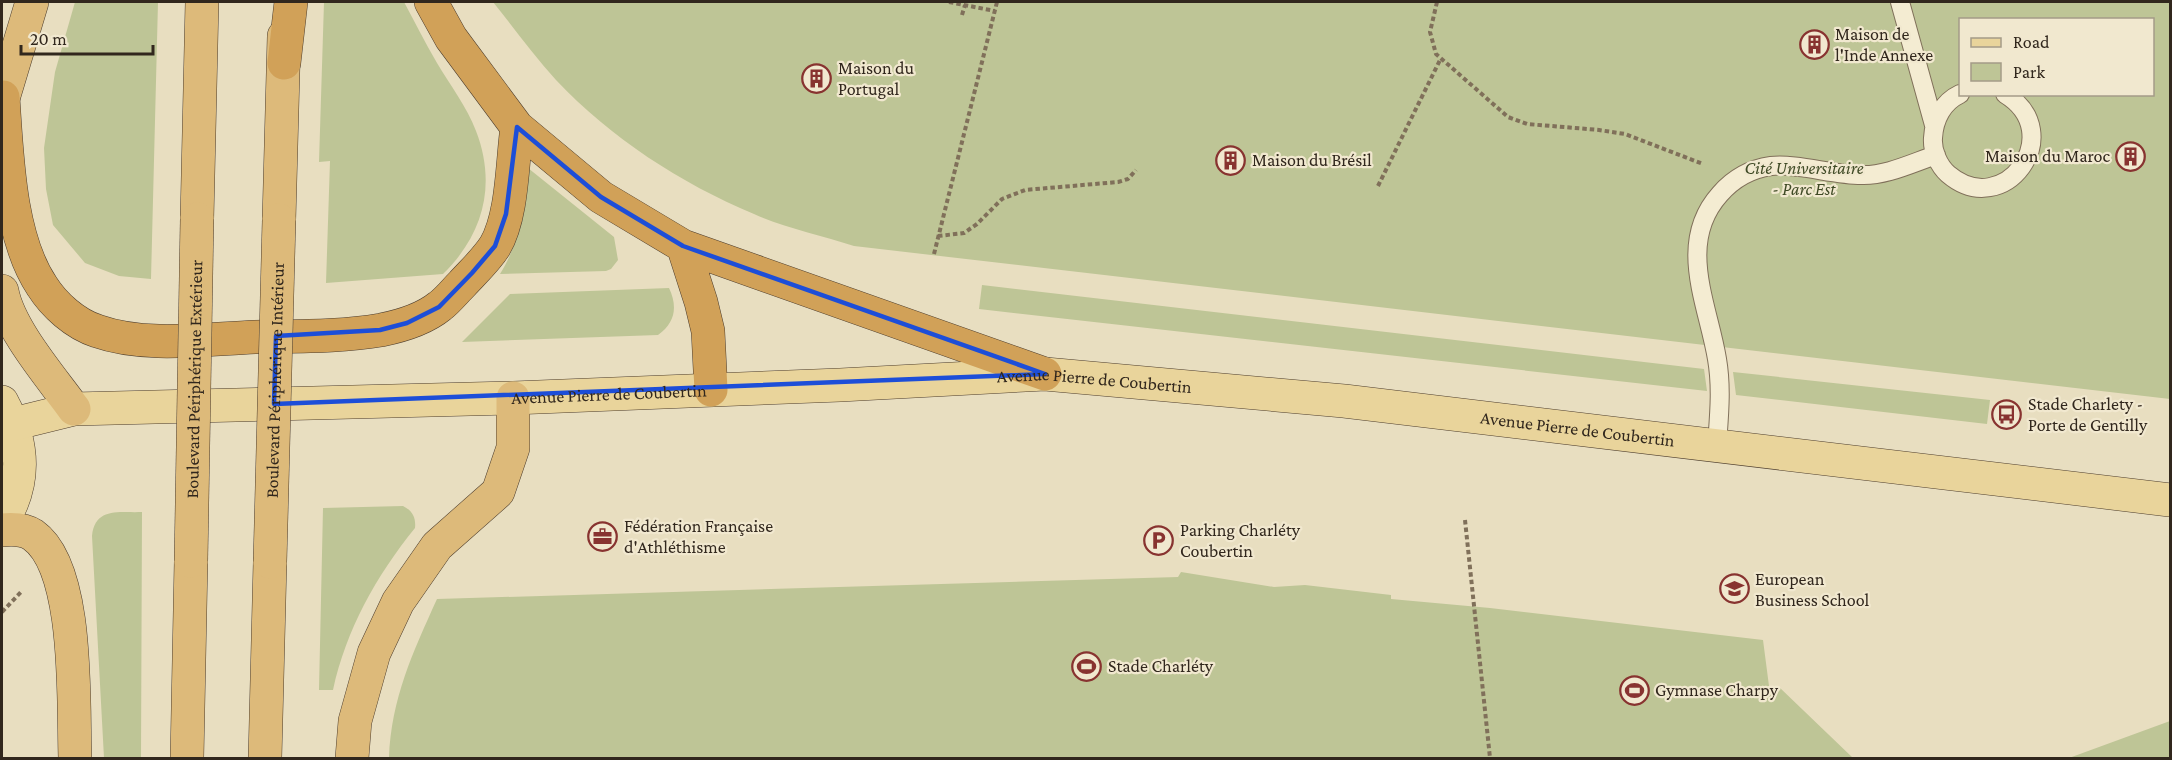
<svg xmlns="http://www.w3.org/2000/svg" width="2172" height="760" font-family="'Crimson Pro',serif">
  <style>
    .green { fill: #bec596; fill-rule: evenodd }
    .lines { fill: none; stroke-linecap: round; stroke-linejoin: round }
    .service-casing { stroke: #80705a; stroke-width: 20 }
    .primary-casing { stroke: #4e3e2e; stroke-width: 34 }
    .trunk-casing { stroke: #4e3e2e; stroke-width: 34 }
    .motorway-casing { stroke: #4e3e2e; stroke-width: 34 }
    .path { stroke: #80705a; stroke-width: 4; stroke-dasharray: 4.5 3; stroke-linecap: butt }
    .service { stroke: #f4ecd2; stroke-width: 18 }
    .primary { stroke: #e9d49b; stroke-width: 33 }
    .trunk { stroke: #ddba7a; stroke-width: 33 }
    .motorway { stroke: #d1a158; stroke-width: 33 }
    .trunk-bridge-casing { stroke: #4e3e2e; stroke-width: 34; stroke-linecap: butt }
    .trunk-bridge { stroke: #ddba7a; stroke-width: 33 }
    .marked { fill: none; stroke: #1d4ed8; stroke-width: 4.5; stroke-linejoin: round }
    .labels { text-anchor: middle; stroke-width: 4.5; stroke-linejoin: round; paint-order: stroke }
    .poi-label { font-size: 18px; fill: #31271d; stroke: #f1e8cf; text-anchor: start }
    .park-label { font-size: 18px; font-style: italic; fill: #404b26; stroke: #f1e8cf }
    .street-label { font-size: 18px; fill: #31271d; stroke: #f1e8cf }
  </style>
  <rect width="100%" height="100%" fill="#e8dec0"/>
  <!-- green -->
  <path class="green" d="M 75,2 L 158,2 L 151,279 L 119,276 L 85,263 L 53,225 L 46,189 L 44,148 L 55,72 Z
    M 324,2 L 404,2 C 415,22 425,43 437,63 C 450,85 467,107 476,131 C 497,185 483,235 443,274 L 326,283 L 330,161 L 319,162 Z
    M 493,2 L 2170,2 L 2170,399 L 854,246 C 821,235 785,228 754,214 C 680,183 611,138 556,80 C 533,55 514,28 493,2 ZM 1960,20 L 2152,20 L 2152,94 L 1960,94 Z
    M 528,168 L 614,237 L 618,260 L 611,269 L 606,271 L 500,274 C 521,241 523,206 528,168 Z
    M 982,285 L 1704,369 L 1707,391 L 979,309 Z
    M 669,288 C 678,307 675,323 658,335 L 462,342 L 510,294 Z
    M 1733,372 L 1990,400 L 1987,424 L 1736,395 Z
    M 403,506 C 413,511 416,518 415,528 C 376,576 346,630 333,690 L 319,690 L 323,508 Z
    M 142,512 L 141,758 L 104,758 L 92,536 C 95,507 119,513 142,512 Z
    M 1181,572 L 1274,587 L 1305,585 L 1391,595 L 1391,599 L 1490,608 L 1763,640 L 1769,686 L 1778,686 L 1853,758 L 389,758 C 391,699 413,652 437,599 L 1178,577 Z
    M 2170,721 L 2170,758 L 2069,758 Z"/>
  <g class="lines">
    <defs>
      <path id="service" d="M 1900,2 L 1934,125
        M 1960,94 C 1943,102 1934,119 1933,138 C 1932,151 1939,166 1948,174 C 2004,222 2069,133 2005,94
        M 1717,445 C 1719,416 1722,388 1717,359 C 1708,304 1676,243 1720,194 C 1733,179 1750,169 1771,166 C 1796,163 1834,175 1861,175 C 1886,176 1912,163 1936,155"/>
      <g id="primary">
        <path d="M 2,402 C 24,443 27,482 2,522"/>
        <path id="s1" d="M 13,424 L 74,409 L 513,398 L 840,385 L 1045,374 L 1344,401 L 2170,500"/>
      </g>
      <path id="trunk" d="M 2,102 L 32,2
        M 197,219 L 202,2
        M 279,220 L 284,36
        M 2,291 C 9,329 51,377 74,409
        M 2,530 C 12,529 24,529 33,535 C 80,568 73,706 75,758
        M 187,758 L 191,561
        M 265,758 L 270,562
        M 352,758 L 355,721 L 374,653 L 398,602 L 437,546 L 498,492 L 513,448 L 513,398"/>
      <path id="motorway" d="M 431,2 L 451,38 L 517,127 L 601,197 L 683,246 L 1045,374
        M 284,63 L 291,2
        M 3,97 C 7,155 9,237 42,286 C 54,305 75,324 97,331 C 145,348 205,339 255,337 C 296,336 340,337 381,330 C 401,326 424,319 440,306 C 448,300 455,291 462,284 C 473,272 486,260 495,246 C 513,215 512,162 517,127
        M 683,246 L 701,302 L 708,331 L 711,390"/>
    </defs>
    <!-- service casing -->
    <use href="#service" class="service-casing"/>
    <!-- primary casing -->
    <use href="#primary" class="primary-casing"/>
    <!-- trunk casing -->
    <use href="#trunk" class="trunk-casing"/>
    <!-- motorway casing -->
    <use href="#motorway" class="motorway-casing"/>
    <!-- path -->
    <path class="path" d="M 949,2 L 995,11
      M 1437,2 L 1430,32 L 1436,54 L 1508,117 L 1527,124 L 1599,130 L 1625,134 L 1703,164
      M 962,15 L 965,5
      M 1378,186 L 1440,60
      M 938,236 L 964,233 L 977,224 L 1002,199 L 1025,190 L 1118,182 L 1128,179 L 1136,170
      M 934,254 L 997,2
      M 1465,520 L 1490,758
      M 2,612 L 22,591"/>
    <!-- service -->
    <use href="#service" class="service"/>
    <!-- primary -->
    <use href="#primary" class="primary"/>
    <!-- trunk -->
    <use href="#trunk" class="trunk"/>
    <!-- motorway -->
    <use href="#motorway" class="motorway"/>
    <defs>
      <g id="trunk-bridge">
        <path id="s2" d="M 191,561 L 197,219"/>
        <path id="s3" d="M 270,562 L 279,220"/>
      </g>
    </defs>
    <!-- trunk-bridge casing -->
    <use href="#trunk-bridge" class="trunk-bridge-casing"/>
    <!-- trunk-bridge -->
    <use href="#trunk-bridge" class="trunk-bridge"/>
  </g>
  <!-- marked area -->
  <path class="marked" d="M 517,127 L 601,197 L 683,246 L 1045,374 L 274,404 L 276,336 L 380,330 L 407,323 L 439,307 L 472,273 L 495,246 L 506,214 Z"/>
  <!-- icons -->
  <defs>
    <symbol id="building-ring" viewBox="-11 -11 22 22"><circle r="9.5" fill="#f1e8cf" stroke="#883330" stroke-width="1.5"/><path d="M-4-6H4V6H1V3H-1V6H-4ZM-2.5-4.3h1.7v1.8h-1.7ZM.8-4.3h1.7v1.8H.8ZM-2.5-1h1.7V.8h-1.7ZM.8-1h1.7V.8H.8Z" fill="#883330"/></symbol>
    <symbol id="bus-ring" viewBox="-11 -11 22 22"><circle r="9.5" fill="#f1e8cf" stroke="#883330" stroke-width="1.5"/><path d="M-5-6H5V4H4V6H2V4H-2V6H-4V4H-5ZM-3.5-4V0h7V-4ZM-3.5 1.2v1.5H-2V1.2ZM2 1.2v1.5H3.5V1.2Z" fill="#883330"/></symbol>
    <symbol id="office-ring" viewBox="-11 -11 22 22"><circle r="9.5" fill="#f1e8cf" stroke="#883330" stroke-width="1.5"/><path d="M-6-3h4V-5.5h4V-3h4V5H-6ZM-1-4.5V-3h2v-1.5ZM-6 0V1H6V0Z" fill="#883330"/></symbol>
    <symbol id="parking-ring" viewBox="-11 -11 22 22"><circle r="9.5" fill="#f1e8cf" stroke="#883330" stroke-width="1.5"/><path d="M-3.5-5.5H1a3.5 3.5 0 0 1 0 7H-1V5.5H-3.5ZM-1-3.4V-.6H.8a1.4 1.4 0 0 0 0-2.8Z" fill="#883330"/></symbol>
    <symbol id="university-ring" viewBox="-11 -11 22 22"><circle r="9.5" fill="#f1e8cf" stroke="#883330" stroke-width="1.5"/><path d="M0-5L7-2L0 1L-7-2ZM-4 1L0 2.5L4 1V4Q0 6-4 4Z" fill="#883330"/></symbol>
    <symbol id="stadium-ring" viewBox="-11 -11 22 22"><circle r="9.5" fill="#f1e8cf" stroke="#883330" stroke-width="1.5"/><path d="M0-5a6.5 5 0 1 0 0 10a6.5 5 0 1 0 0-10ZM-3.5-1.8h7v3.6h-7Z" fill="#883330"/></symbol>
  </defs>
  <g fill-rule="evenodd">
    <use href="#building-ring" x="1798" y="28" width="33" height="33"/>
    <use href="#building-ring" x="800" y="62" width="33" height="33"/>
    <use href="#building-ring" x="2114" y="140" width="33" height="33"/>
    <use href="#building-ring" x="1214" y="144" width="33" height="33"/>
    <use href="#bus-ring" x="1990" y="398" width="33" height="33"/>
    <use href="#office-ring" x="586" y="520" width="33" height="33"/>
    <use href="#parking-ring" x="1142" y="524" width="33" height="33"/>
    <use href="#university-ring" x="1718" y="572" width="33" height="33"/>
    <use href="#stadium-ring" x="1070" y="650" width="33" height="33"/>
    <use href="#stadium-ring" x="1618" y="674" width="33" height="33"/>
  </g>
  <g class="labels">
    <!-- poi labels -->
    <g class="poi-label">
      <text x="1835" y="40">Maison de<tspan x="1835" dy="21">l'Inde Annexe</tspan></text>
      <text x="838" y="74">Maison du<tspan x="838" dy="21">Portugal</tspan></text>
      <text x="2110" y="162" text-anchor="end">Maison du Maroc</text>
      <text x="1252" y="166">Maison du Brésil</text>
      <text x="2028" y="410">Stade Charlety -<tspan x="2028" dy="21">Porte de Gentilly</tspan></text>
      <text x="624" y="532">Fédération Française<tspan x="624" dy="21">d'Athléthisme</tspan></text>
      <text x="1180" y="536">Parking Charléty<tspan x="1180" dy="21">Coubertin</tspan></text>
      <text x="1755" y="585">European<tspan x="1755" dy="21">Business School</tspan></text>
      <text x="1108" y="672">Stade Charléty</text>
      <text x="1655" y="696">Gymnase Charpy</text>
    </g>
    <!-- park labels -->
    <g class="park-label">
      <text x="1804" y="174">Cité Universitaire<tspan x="1804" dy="21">- Parc Est</tspan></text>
    </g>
    <!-- street labels -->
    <g class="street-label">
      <text dy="6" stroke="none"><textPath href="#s2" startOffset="182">Boulevard Périphérique Extérieur</textPath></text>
      <text dy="6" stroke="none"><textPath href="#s3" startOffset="182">Boulevard Périphérique Intérieur</textPath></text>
      <text dy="6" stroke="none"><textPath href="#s1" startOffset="1084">Avenue Pierre de Coubertin</textPath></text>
      <text dy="6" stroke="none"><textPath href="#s1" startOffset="598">Avenue Pierre de Coubertin</textPath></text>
      <text dy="6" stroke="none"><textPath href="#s1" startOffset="1570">Avenue Pierre de Coubertin</textPath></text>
    </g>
  </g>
  <!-- border -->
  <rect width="2172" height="760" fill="none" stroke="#31271d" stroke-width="6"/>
  <!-- legend -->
  <rect x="1959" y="18" width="195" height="78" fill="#f1e8cf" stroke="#a49b88" stroke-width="1.5"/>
  <rect x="1971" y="38" width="30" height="9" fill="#e9d49b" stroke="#a49b88" stroke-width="1.5"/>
  <text x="2013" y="48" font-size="18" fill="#31271d">Road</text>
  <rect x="1971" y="63" width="30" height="18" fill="#bec596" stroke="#a49b88" stroke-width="1.5"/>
  <text x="2013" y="78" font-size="18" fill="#31271d">Park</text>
  <!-- scale -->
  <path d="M21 45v9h132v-9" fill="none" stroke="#31271d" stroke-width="3"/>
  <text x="30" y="45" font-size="18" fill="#31271d" stroke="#f1e8cf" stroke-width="4.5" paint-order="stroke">20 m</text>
</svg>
